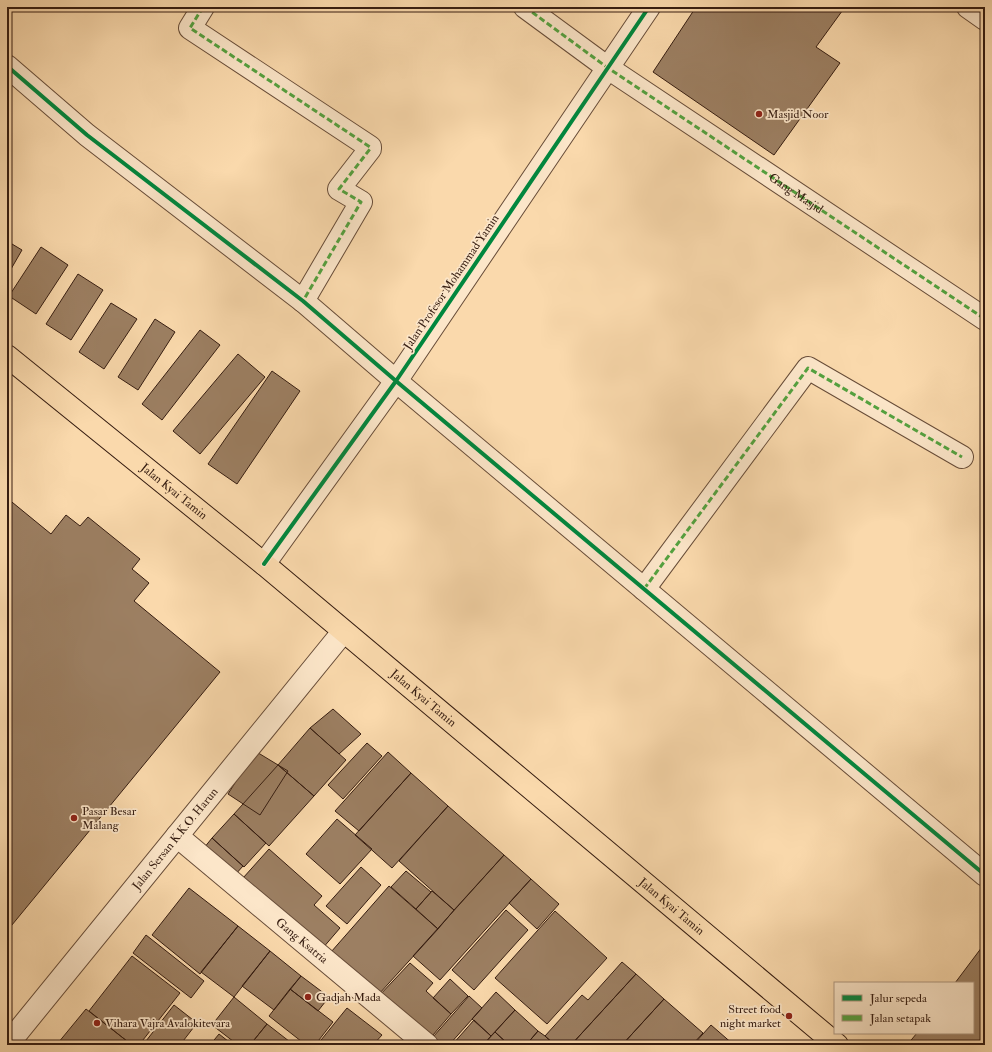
<svg xmlns="http://www.w3.org/2000/svg" width="992" height="1052" font-family="'IM FELL Double Pica',serif">
  <style>
    .building { fill: #9c7f62; stroke: #361d11 }
    .lines { fill: none; stroke-linecap: round; stroke-linejoin: round }
    .minor-casing { stroke: #674c38; stroke-width: 24 }
    .major-casing { stroke: #361d11; stroke-width: 24 }
    .minor { stroke: #fce6c9; stroke-width: 22 }
    .major { stroke: #fad9ac; stroke-width: 22 }
    .quiet { stroke: #53a23f; stroke-width: 3; stroke-dasharray: 6 3; stroke-linecap: butt }
    .cycleway-casing { stroke: #fce6c9; stroke-width: 6 }
    .cycleway { stroke: #00873e; stroke-width: 4 }
    .poi-dot { fill: #8f2418; stroke: #fce6c9; stroke-width: 1.5 }
    .labels { text-anchor: middle; stroke-width: 3.5; stroke-linejoin: round; paint-order: stroke }
    .poi-label { font-size: 12px; fill: #361d11; stroke: #fce6c9; text-anchor: start }
    .street-label { font-size: 12px; fill: #361d11; stroke: #fce6c9 }
  </style>
  <rect width="100%" height="100%" fill="#fad9ac"/>
  <filter id="stains"><feTurbulence type="fractalNoise" baseFrequency=".005" numOctaves="4"/><feColorMatrix values="0 0 0 0 .2 0 0 0 0 .09 0 0 0 0 .02 0 0 0 .5 -.17"/></filter>
  <radialGradient id="worn" r=".72"><stop offset=".6" stop-color="#630" stop-opacity="0"/><stop offset="1" stop-color="#630" stop-opacity=".3"/></radialGradient>
  <!-- building -->
  <path class="building" d="M 696,7 L 845,7 L 816,47 L 840,63 L 774,155 L 653,72 Z
    M 7,241 L 22,250 L 7,276 Z
    M 41,247 L 68,265 L 36,314 L 9,296 Z
    M 78,274 L 103,290 L 71,340 L 46,324 Z
    M 111,303 L 137,319 L 104,369 L 79,352 Z
    M 155,319 L 175,332 L 138,390 L 118,377 Z
    M 200,330 L 220,345 L 162,420 L 142,404 Z
    M 238,354 L 265,377 L 200,454 L 173,431 Z
    M 272,371 L 300,391 L 237,484 L 208,464 Z
    M 7,498 L 51,534 L 66,515 L 80,526 L 88,517 L 140,559 L 132,569 L 149,583 L 134,601 L 220,672 L 7,931 Z
    M 333,709 L 361,734 L 339,754 L 310,728 Z
    M 310,728 L 346,760 L 314,796 L 278,765 Z
    M 367,743 L 382,756 L 343,799 L 328,785 Z
    M 255,751 L 288,771 L 260,815 L 228,794 Z
    M 388,752 L 411,773 L 359,831 L 335,811 Z
    M 278,765 L 314,796 L 269,846 L 234,814 Z
    M 411,773 L 448,806 L 392,868 L 355,835 Z
    M 448,806 L 504,855 L 454,910 L 399,861 Z
    M 234,814 L 266,843 L 244,867 L 212,838 Z
    M 337,819 L 372,849 L 340,884 L 306,854 Z
    M 212,838 L 243,866 L 235,875 L 204,848 Z
    M 269,849 L 322,896 L 314,905 L 340,928 L 322,949 L 243,878 Z
    M 504,855 L 531,879 L 440,980 L 413,956 Z
    M 361,867 L 381,885 L 347,924 L 326,906 Z
    M 406,871 L 431,892 L 416,909 L 391,887 Z
    M 531,879 L 559,904 L 537,929 L 509,903 Z
    M 389,886 L 438,929 L 379,994 L 331,952 Z
    M 189,888 L 238,926 L 200,974 L 152,935 Z
    M 432,891 L 454,910 L 438,929 L 416,909 Z
    M 506,910 L 528,930 L 474,990 L 452,970 Z
    M 555,911 L 607,958 L 547,1024 L 495,978 Z
    M 238,926 L 270,951 L 234,997 L 201,972 Z
    M 146,935 L 204,981 L 191,998 L 133,953 Z
    M 985,943 L 985,1045 L 907,1045 L 917,1033 L 973,1033 L 973,983 L 955,983 Z
    M 270,951 L 301,976 L 274,1010 L 242,986 Z
    M 132,956 L 180,993 L 139,1045 L 132,1045 L 89,1011 Z
    M 622,962 L 636,974 L 571,1045 L 555,1045 L 545,1036 L 582,995 L 588,1000 Z
    M 410,963 L 433,983 L 426,991 L 451,1014 L 427,1042 L 377,998 Z
    M 636,974 L 664,999 L 622,1045 L 571,1045 Z
    M 301,976 L 329,997 L 318,1011 L 290,989 Z
    M 450,979 L 468,996 L 451,1014 L 433,998 Z
    M 290,989 L 333,1022 L 315,1045 L 306,1045 L 269,1016 Z
    M 496,992 L 515,1010 L 491,1036 L 472,1019 Z
    M 469,996 L 482,1008 L 449,1045 L 442,1045 L 433,1037 Z
    M 234,997 L 267,1024 L 250,1045 L 238,1045 L 212,1025 Z
    M 664,999 L 703,1033 L 692,1045 L 622,1045 Z
    M 174,1005 L 197,1023 L 180,1045 L 151,1045 L 146,1041 Z
    M 347,1008 L 382,1035 L 373,1045 L 317,1045 Z
    M 86,1009 L 132,1045 L 60,1045 L 58,1043 Z
    M 515,1010 L 538,1031 L 526,1045 L 509,1045 L 495,1032 Z
    M 474,1020 L 491,1036 L 483,1045 L 452,1045 Z
    M 267,1024 L 294,1045 L 250,1045 Z
    M 711,1025 L 734,1045 L 693,1045 Z
    M 538,1031 L 545,1036 L 555,1045 L 526,1045 Z
    M 495,1032 L 509,1045 L 483,1045 Z
    M 219,1034 L 233,1045 L 210,1045 Z"/>
  <g class="lines">
    <defs>
      <g id="minor">
        <path d="M 203,7 L 190,28 L 370,147 L 370,149 L 339,189 L 361,202 L 303,301"/>
        <path id="s1" d="M 525,7 L 608,68 L 985,319"/>
        <path d="M 968,7 L 985,19"/>
        <path d="M 7,66 L 87,135 L 303,301 L 396,381 L 985,875"/>
        <path d="M 264,564 L 396,381 L 649,7"/>
        <path d="M 644,589 L 808,368 L 962,457"/>
        <path id="s2" d="M 177,836 L 427,1045"/>
        <path id="s3" d="M 7,1045 L 343,632"/>
      </g>
      <g id="major">
        <path id="s4" d="M 7,356 L 264,564 L 837,1045"/>
      </g>
    </defs>
    <!-- minor casing -->
    <use href="#minor" class="minor-casing"/>
    <!-- major casing -->
    <use href="#major" class="major-casing"/>
    <!-- minor -->
    <use href="#minor" class="minor"/>
    <!-- major -->
    <use href="#major" class="major"/>
    <!-- quiet -->
    <path class="quiet" d="M 203,7 L 190,28 L 370,147 L 370,149 L 339,189 L 361,202 L 303,301
      M 525,7 L 608,68 L 985,319
      M 644,589 L 808,368 L 962,457"/>
    <defs>
      <path id="cycleway" d="M 7,66 L 87,135 L 303,301 L 396,381 L 985,875
        M 264,564 L 396,381 L 649,7"/>
    </defs>
    <!-- cycleway casing -->
    <use href="#cycleway" class="cycleway-casing"/>
    <!-- cycleway -->
    <use href="#cycleway" class="cycleway"/>
  </g>
  <!-- markers -->
  <g class="poi-dot">
    <circle cx="759" cy="114" r="4"/>
    <circle cx="74" cy="818" r="4"/>
    <circle cx="308" cy="997" r="4"/>
    <circle cx="789" cy="1016" r="4"/>
    <circle cx="97" cy="1023" r="4"/>
  </g>
  <g class="labels">
    <!-- poi labels -->
    <g class="poi-label">
      <text x="767" y="118">Masjid Noor</text>
      <text x="82" y="815">Pasar Besar<tspan x="82" dy="14">Malang</tspan></text>
      <text x="316" y="1001">Gadjah Mada</text>
      <text x="781" y="1013" text-anchor="end">Street food<tspan x="781" dy="14">night market</tspan></text>
      <text x="105" y="1027">Vihara Vajra Avalokitevara</text>
    </g>
    <!-- street labels -->
    <g class="street-label">
      <text dy="4" stroke="none"><textPath href="#s1" startOffset="329">Gang Masjid</textPath></text>
      <text transform="translate(451 282) rotate(-56)" y="4">Jalan Profesor Mohammad Yamin</text>
      <text dy="4" stroke="none"><textPath href="#s4" startOffset="215">Jalan Kyai Tamin</textPath></text>
      <text dy="4" stroke="none"><textPath href="#s4" startOffset="539">Jalan Kyai Tamin</textPath></text>
      <text dy="4" stroke="none"><textPath href="#s3" startOffset="266">Jalan Sersan K.K.O. Harun</textPath></text>
      <text dy="4" stroke="none"><textPath href="#s4" startOffset="863">Jalan Kyai Tamin</textPath></text>
      <text dy="4" stroke="none"><textPath href="#s2" startOffset="163">Gang Ksatria</textPath></text>
    </g>
  </g>
  <!-- margin -->
  <rect width="992" height="1052" fill="none" stroke="#fad9ac" stroke-width="24"/>
  <rect x="8" y="8" width="976" height="1036" fill="none" stroke="#361d11" stroke-width="2"/>
  <rect x="12" y="12" width="968" height="1028" fill="none" stroke="#361d11"/>
  <!-- legend -->
  <rect x="834" y="982" width="140" height="52" fill="#fce6c9" stroke="#ad967f"/>
  <rect x="842" y="995" width="20" height="6" fill="#00873e" stroke="#ad967f"/>
  <text x="870" y="1002" font-size="12" fill="#361d11">Jalur sepeda</text>
  <rect x="842" y="1015" width="20" height="6" fill="#53a23f" stroke="#ad967f"/>
  <text x="870" y="1022" font-size="12" fill="#361d11">Jalan setapak</text>
  <rect width="100%" height="100%" filter="url(#stains)"/>
  <rect width="100%" height="100%" fill="url(#worn)"/>
</svg>
